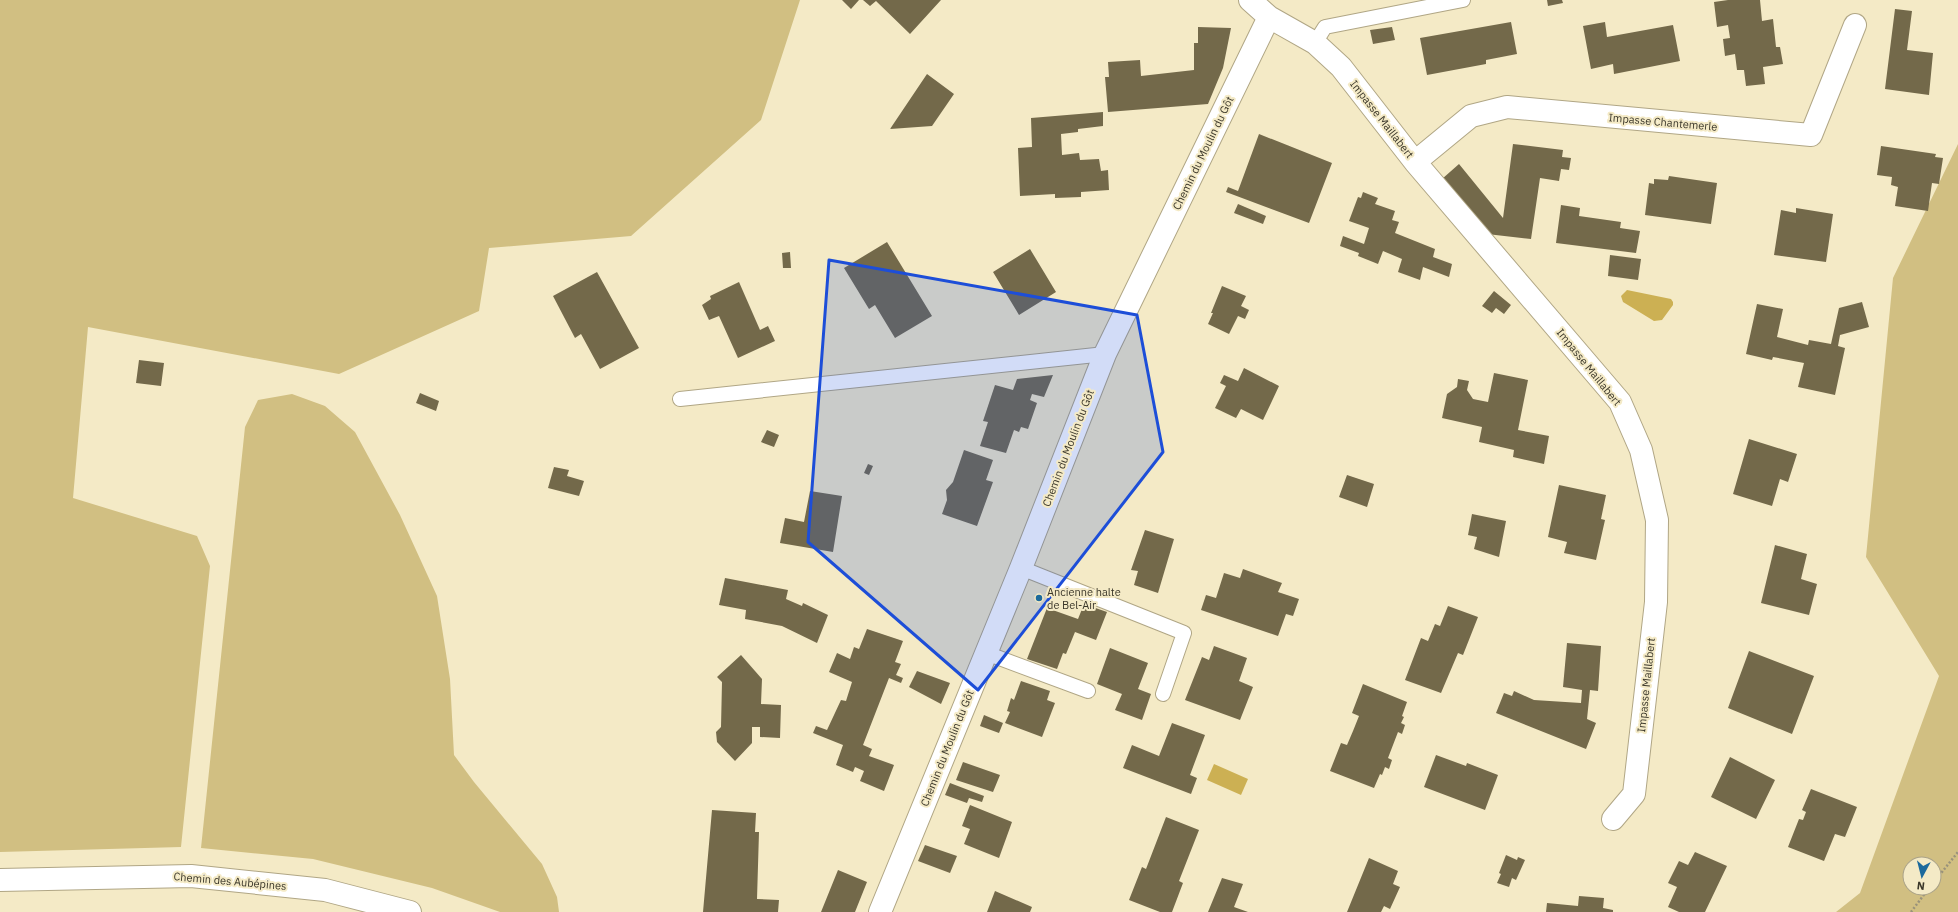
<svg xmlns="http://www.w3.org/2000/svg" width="1958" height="912" font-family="'IBM Plex Sans',sans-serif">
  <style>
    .green { fill: #d1bf82; fill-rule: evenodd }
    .water { fill: #ccb053 }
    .building { fill: #73694a }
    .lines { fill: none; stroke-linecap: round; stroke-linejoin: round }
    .service-casing { stroke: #b0a685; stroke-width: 16 }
    .minor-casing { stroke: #b0a685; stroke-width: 24 }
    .path { stroke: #99927a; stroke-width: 2.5; stroke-dasharray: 2 2; stroke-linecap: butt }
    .service { stroke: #fff; stroke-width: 14 }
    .minor { stroke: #fff; stroke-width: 22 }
    .marked { fill: #1d4ed8; fill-opacity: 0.2; stroke: #1d4ed8; stroke-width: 3; stroke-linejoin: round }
    .poi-dot { fill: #1d6a9c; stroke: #f4eac6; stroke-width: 1.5 }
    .labels { text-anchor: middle; stroke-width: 4; stroke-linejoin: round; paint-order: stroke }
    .street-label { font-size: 11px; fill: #3b372a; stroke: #f4eac6 }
    .poi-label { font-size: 11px; fill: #3b372a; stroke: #f4eac6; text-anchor: start }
  </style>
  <rect width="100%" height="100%" fill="#f4eac6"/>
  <!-- green -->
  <path class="green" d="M 0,0 L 800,0 L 761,120 L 631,236 L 489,248 L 479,311 L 339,374 L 88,327 L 73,498 L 197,536 L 210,566 L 181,847 L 0,852 Z
    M 1958,144 L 1958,912 L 1836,912 L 1860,893 L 1939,676 L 1866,557 L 1893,278 ZM 1910,864 L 1934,864 L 1934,888 L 1910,888 Z
    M 292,394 L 325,406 L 355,432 L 400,515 L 437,596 L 450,679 L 454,755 L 474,782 L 542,864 L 557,897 L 559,912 L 500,912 L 432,888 L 313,859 L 201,848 L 245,427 L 258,400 Z"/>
  <!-- water -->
  <path class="water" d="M 1627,290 L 1671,299 L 1673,302 L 1673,305 L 1662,320 L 1654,321 L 1623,302 L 1621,296 Z
    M 1214,764 L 1248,779 L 1241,795 L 1207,780 Z"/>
  <!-- building -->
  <path class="building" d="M 842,0 L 859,0 L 851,9 Z
    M 863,0 L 941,0 L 910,34 L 876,1 L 870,6 Z
    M 1547,0 L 1562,0 L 1563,3 L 1548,6 Z
    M 1728,0 L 1760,0 L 1762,21 L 1773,19 L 1776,47 L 1780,47 L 1783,64 L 1763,67 L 1765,84 L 1746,86 L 1744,70 L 1737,70 L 1735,54 L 1725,56 L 1723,39 L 1730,38 L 1728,25 L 1717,27 L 1714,2 Z
    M 1895,9 L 1912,11 L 1907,50 L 1933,53 L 1929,95 L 1885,89 Z
    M 1511,22 L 1517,54 L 1486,60 L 1486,64 L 1427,75 L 1420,38 Z
    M 1605,22 L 1607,37 L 1673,25 L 1680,61 L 1614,74 L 1613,64 L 1591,69 L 1583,26 Z
    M 1198,27 L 1231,28 L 1223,68 L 1208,104 L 1108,112 L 1105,77 L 1109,77 L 1108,62 L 1140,60 L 1141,76 L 1194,70 L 1194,43 L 1198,43 Z
    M 1392,27 L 1395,40 L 1373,44 L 1370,30 Z
    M 927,74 L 954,94 L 932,126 L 890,129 Z
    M 1103,112 L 1103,126 L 1078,129 L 1078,132 L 1061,134 L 1062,155 L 1079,153 L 1080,160 L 1099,159 L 1101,171 L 1108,170 L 1109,190 L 1081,192 L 1081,197 L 1055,198 L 1055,194 L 1020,196 L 1018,148 L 1032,147 L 1031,118 Z
    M 1259,134 L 1332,163 L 1309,223 L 1226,192 L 1228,187 L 1238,191 Z
    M 1513,144 L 1563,150 L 1562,157 L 1571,158 L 1569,170 L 1561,169 L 1559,181 L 1540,178 L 1531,239 L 1487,234 L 1442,179 L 1459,164 L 1503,218 Z
    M 1881,146 L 1936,154 L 1935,157 L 1943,158 L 1939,184 L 1932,183 L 1928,211 L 1895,206 L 1898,187 L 1891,185 L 1892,177 L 1877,175 Z
    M 1669,176 L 1717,183 L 1711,224 L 1645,215 L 1649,183 L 1654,184 L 1654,179 L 1668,180 Z
    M 1363,192 L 1378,198 L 1375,204 L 1395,211 L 1392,220 L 1399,222 L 1395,233 L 1435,249 L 1433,257 L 1452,264 L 1449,277 L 1423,267 L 1420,280 L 1398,272 L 1402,259 L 1383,251 L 1378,264 L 1358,256 L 1359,253 L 1340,246 L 1343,236 L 1364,244 L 1369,228 L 1349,221 L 1358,197 L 1361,198 Z
    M 1238,204 L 1266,216 L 1263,224 L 1234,213 Z
    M 1561,205 L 1580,208 L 1579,216 L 1621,222 L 1620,228 L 1640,231 L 1636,253 L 1556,243 Z
    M 1796,208 L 1833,214 L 1826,262 L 1774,255 L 1781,210 L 1796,213 Z
    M 887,242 L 932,316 L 895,338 L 875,305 L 869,309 L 844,268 Z
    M 1030,249 L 1056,292 L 1019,315 L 993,272 Z
    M 790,252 L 791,268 L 783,268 L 782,253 Z
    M 1610,255 L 1641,259 L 1638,280 L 1608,276 Z
    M 597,272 L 639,348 L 600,369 L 581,334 L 575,338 L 553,296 Z
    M 739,282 L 760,330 L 768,326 L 775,341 L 738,358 L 719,316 L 709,320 L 702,305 L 711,299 L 710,296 Z
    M 1222,286 L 1246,296 L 1241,306 L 1249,310 L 1245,319 L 1238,316 L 1229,334 L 1208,324 L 1213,313 L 1211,313 Z
    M 1494,291 L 1511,305 L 1504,314 L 1496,308 L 1492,313 L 1482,306 Z
    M 1862,302 L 1869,327 L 1840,335 L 1838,346 L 1845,348 L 1835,395 L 1798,387 L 1804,363 L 1773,357 L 1772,360 L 1746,354 L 1757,304 L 1783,309 L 1777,337 L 1808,345 L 1809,340 L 1831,344 L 1839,308 Z
    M 139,360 L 164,363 L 161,386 L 136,383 Z
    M 1244,368 L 1279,386 L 1263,420 L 1241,409 L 1236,418 L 1215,408 L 1226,386 L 1220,383 L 1224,375 L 1238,381 Z
    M 1494,373 L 1528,380 L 1518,430 L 1549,436 L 1544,464 L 1513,457 L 1514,450 L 1479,442 L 1482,427 L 1442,418 L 1447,394 L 1457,387 L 1458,379 L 1469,381 L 1467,390 L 1473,399 L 1488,402 Z
    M 1053,375 L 1044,397 L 1032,394 L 1030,400 L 1037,403 L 1028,429 L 1021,427 L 1019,432 L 1014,430 L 1006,453 L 980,446 L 988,422 L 983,421 L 995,385 L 1013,390 L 1017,379 Z
    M 420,393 L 439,401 L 436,411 L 416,403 Z
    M 767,430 L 779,435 L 774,447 L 761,442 Z
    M 1749,439 L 1797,454 L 1788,482 L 1780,479 L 1772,506 L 1733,494 Z
    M 964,450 L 993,460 L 986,480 L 993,482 L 977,526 L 942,514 L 947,500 L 946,490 L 953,482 Z
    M 868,464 L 873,466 L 869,475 L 864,473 Z
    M 554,467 L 569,470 L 567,476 L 584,481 L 579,496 L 548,488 Z
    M 1347,475 L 1374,484 L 1367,507 L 1339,497 Z
    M 1559,485 L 1606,495 L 1601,519 L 1605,520 L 1596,560 L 1564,553 L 1567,542 L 1548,537 Z
    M 810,491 L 842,496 L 833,552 L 780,543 L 785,518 L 804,522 Z
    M 1472,514 L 1506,521 L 1499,557 L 1474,549 L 1477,537 L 1468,535 Z
    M 1145,530 L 1174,539 L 1158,593 L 1134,585 L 1138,571 L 1131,570 Z
    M 1775,545 L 1807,554 L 1801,579 L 1817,584 L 1809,615 L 1761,603 Z
    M 1243,569 L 1282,583 L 1278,592 L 1299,599 L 1293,616 L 1286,614 L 1278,636 L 1201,610 L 1206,595 L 1216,598 L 1224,573 L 1240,578 Z
    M 725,578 L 788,590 L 786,599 L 802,606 L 803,603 L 828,615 L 817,643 L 782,626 L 745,619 L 746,610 L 719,605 Z
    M 1084,604 L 1107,612 L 1096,640 L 1075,632 L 1066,654 L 1063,653 L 1057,669 L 1027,659 L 1047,608 L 1078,619 Z
    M 1448,606 L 1478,617 L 1463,655 L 1458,653 L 1441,693 L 1405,680 L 1421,638 L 1428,641 L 1435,624 L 1440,626 Z
    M 867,629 L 903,641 L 895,662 L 901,664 L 896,675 L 903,678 L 901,683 L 889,678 L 863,745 L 872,749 L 869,756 L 894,765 L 884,791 L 860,781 L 864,771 L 855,767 L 853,772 L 836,765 L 843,745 L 813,733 L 816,726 L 827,730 L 841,700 L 846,701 L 852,682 L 829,672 L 837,653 L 850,659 L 854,647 L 859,649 Z
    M 1567,643 L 1601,646 L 1598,691 L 1590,690 L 1587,719 L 1596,723 L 1586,749 L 1496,713 L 1504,693 L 1512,696 L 1514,691 L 1534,700 L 1581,703 L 1582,690 L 1563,687 Z
    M 1214,646 L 1247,658 L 1239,681 L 1253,687 L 1240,720 L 1185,700 L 1202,657 L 1209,660 Z
    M 1110,648 L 1148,663 L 1138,689 L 1151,694 L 1142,720 L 1115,710 L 1122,694 L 1097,684 Z
    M 1749,651 L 1814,676 L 1792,734 L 1728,708 Z
    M 741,655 L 762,679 L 761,704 L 781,705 L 780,738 L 760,737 L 760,727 L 752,727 L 752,743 L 735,761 L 717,742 L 716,732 L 721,727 L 722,682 L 717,677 Z
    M 917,671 L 950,683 L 941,704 L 909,687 Z
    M 1021,681 L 1050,691 L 1047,700 L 1055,703 L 1042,737 L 1005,723 L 1010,712 L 1007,711 L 1011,698 L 1014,700 Z
    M 1363,684 L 1407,702 L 1402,716 L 1404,717 L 1401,723 L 1405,725 L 1402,734 L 1398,732 L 1388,758 L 1392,760 L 1389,769 L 1385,767 L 1382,775 L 1380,774 L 1374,788 L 1330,771 L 1341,743 L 1347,745 L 1353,731 L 1359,716 L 1352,713 Z
    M 984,715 L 1003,723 L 999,733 L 980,726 Z
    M 1172,723 L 1205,735 L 1190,775 L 1197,778 L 1191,794 L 1123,768 L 1132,745 L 1159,756 Z
    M 1436,755 L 1466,766 L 1467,763 L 1498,775 L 1485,810 L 1424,787 Z
    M 1730,757 L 1775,780 L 1756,819 L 1711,797 Z
    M 963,762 L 1000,775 L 993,792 L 956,780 Z
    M 950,783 L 984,796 L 982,802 L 969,798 L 967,803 L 945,795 Z
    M 1811,789 L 1857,807 L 1845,837 L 1835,834 L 1824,861 L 1788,847 L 1799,819 L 1803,820 L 1806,812 L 1802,810 Z
    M 970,805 L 1012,822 L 999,858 L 964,844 L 970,829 L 962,826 Z
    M 712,810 L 756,813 L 755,832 L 759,832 L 757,899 L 779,900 L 778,912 L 703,912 Z
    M 1166,817 L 1199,830 L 1179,881 L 1183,883 L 1172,912 L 1160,912 L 1129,900 L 1142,867 L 1146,869 Z
    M 925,845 L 957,856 L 950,873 L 918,861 Z
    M 1695,852 L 1727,866 L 1705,912 L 1679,912 L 1668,907 L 1677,887 L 1668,883 L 1679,861 L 1688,865 Z
    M 1506,855 L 1517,860 L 1518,857 L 1525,860 L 1516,880 L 1512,878 L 1509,887 L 1497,883 L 1501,874 L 1499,873 Z
    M 1369,858 L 1398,871 L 1393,884 L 1400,887 L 1390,909 L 1384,906 L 1381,912 L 1347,912 Z
    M 838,870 L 867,882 L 855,912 L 821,912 Z
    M 1222,878 L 1243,884 L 1234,907 L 1248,912 L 1208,912 Z
    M 995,891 L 1032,907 L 1030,912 L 987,912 Z
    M 1579,896 L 1604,898 L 1603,908 L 1613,910 L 1613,912 L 1546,912 L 1547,903 L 1578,906 Z"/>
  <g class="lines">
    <defs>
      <path id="service" d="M 1315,43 L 1325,27 L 1463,0
        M 680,399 L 1105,354
        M 1021,568 L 1184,633 L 1163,694
        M 986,653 L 1088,691"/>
      <path id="minor" d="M 1269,17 L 1315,43 L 1341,67 L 1415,162 L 1620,402 L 1641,450 L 1657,520 L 1656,602 L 1634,794 L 1613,819
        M 1415,162 L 1471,116 L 1507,107 L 1811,135 L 1855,25
        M 0,880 L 191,876 L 325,890 L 410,912
        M 880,912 L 1021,568 L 1105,354 L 1269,17 L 1250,0"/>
    </defs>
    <!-- service casing -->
    <use href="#service" class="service-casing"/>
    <!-- minor casing -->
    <use href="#minor" class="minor-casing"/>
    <!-- path -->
    <path class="path" d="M 1934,882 L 1958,852
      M 1911,912 L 1929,888"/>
    <!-- service -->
    <use href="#service" class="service"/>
    <!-- minor -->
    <use href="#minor" class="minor"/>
  </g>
  <!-- marked area -->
  <path class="marked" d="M 829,260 L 1137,315 L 1163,452 L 978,690 L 808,542 Z"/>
  <!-- markers -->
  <circle class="poi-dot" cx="1039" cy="598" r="4"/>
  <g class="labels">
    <!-- street labels -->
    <g class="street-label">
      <text transform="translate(1382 119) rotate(52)" y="4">Impasse Maillabert</text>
      <text transform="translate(1663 122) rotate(5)" y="4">Impasse Chantemerle</text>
      <text transform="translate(1203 153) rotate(-64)" y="4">Chemin du Moulin du Gôt</text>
      <text transform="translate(1589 367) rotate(51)" y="4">Impasse Maillabert</text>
      <text transform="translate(1068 448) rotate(-69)" y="4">Chemin du Moulin du Gôt</text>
      <text transform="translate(1646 685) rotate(-84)" y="4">Impasse Maillabert</text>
      <text transform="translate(947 748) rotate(-68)" y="4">Chemin du Moulin du Gôt</text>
      <text transform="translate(230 881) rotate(5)" y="4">Chemin des Aubépines</text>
    </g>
    <!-- poi labels -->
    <g class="poi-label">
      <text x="1047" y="596">Ancienne halte<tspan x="1047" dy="13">de Bel-Air</tspan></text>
    </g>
  </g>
  <!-- north arrow -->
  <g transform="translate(1922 876) rotate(187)"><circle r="19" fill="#f4eac6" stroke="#aaa288"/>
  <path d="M0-3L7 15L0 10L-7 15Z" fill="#1d6a9c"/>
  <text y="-6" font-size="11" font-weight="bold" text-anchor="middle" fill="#3b372a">N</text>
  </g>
</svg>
